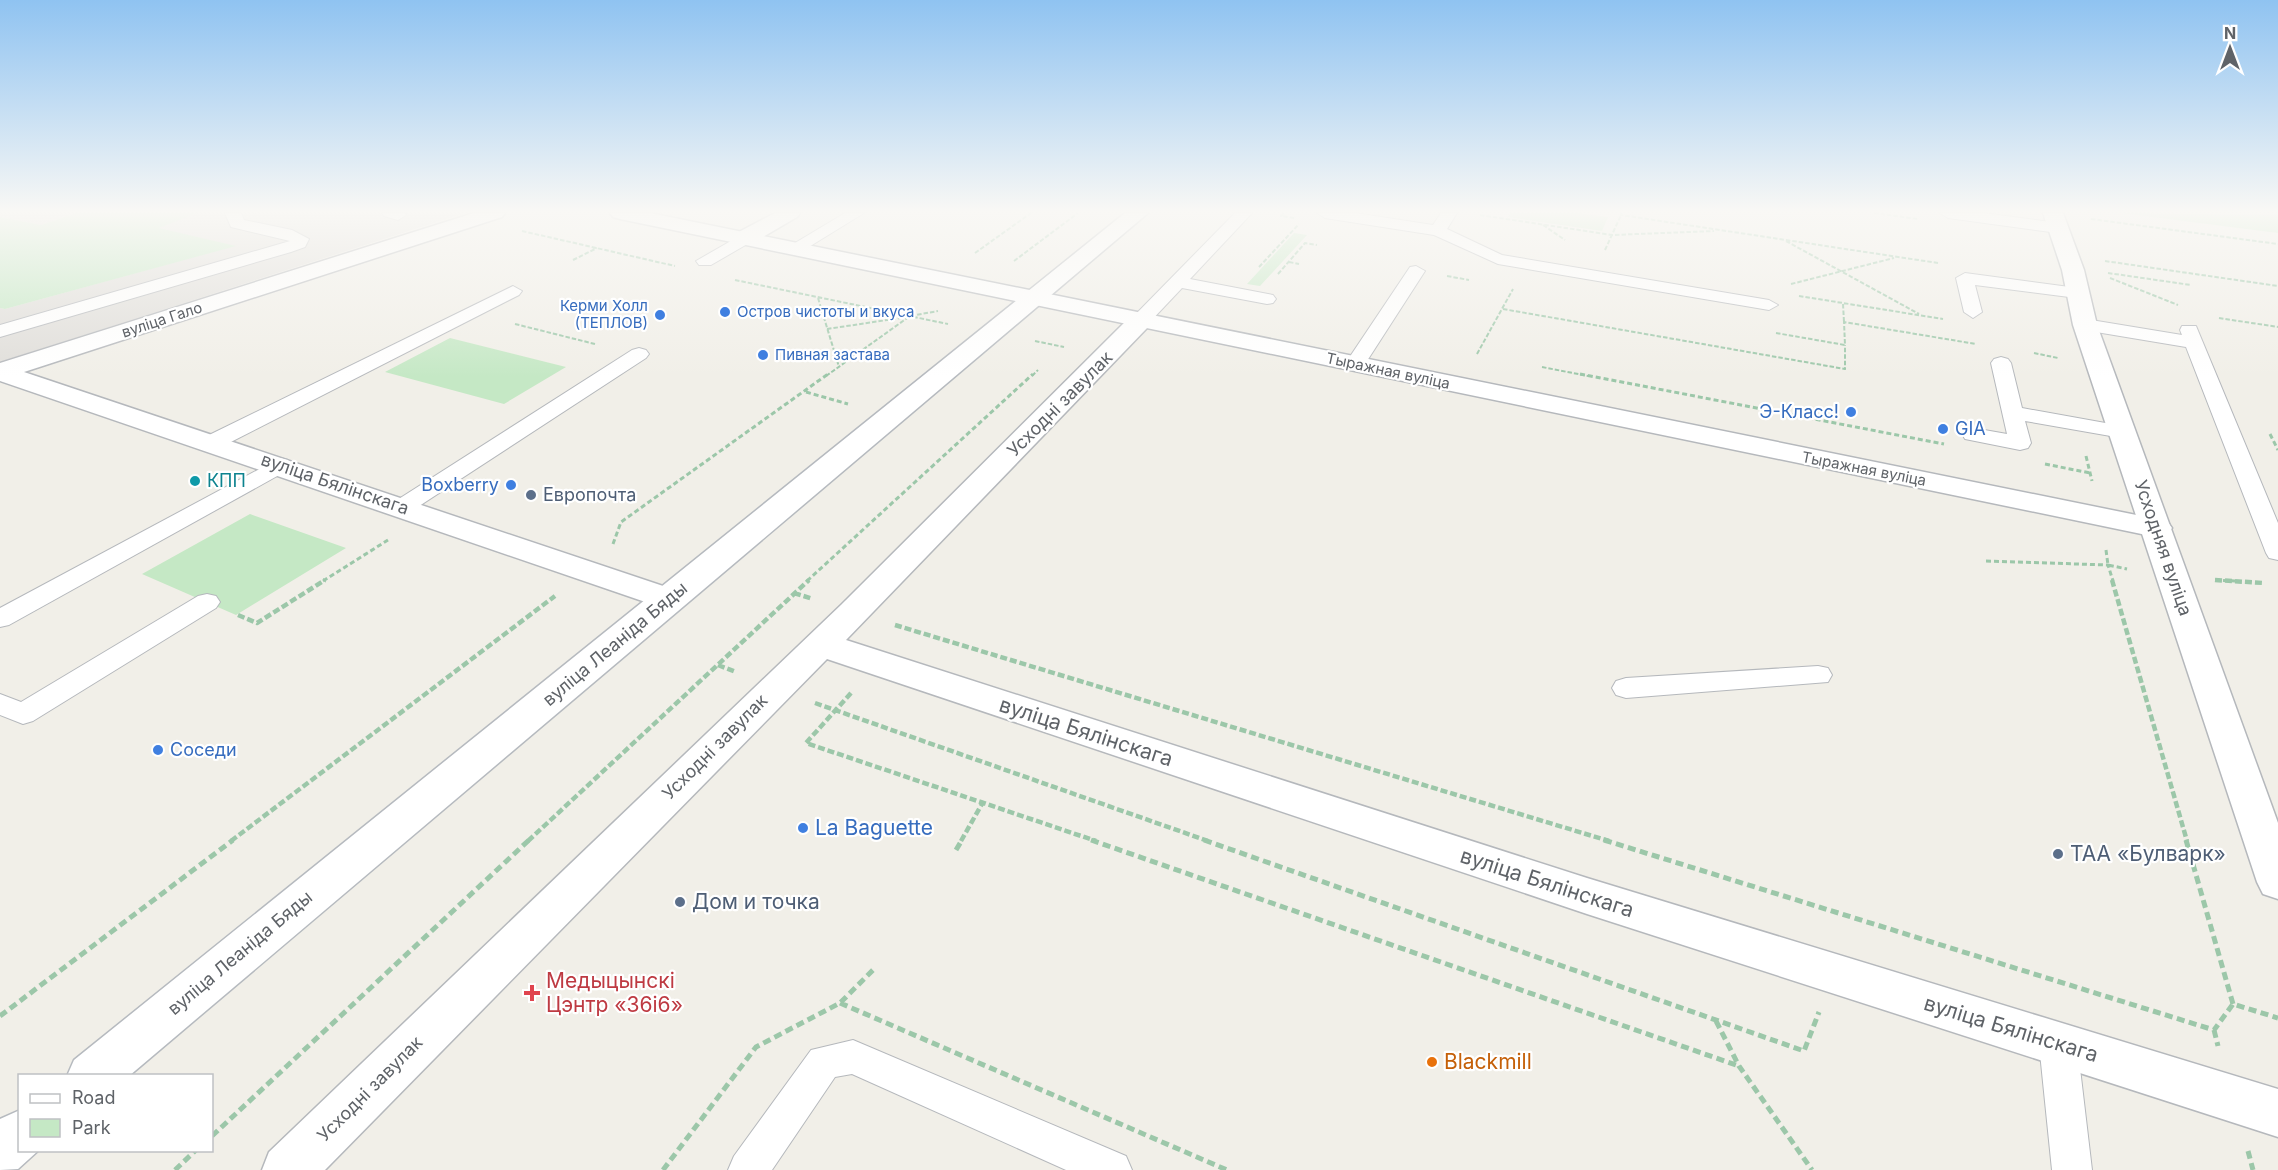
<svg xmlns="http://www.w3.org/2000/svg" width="2278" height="1170" font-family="Inter,sans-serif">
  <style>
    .industrial { fill: #e0deda }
    .green { fill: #c5e8c5 }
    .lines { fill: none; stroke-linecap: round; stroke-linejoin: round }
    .service-casing { stroke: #b5b8bc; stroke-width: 2 }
    .minor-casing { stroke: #b5b8bc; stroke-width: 3 }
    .tertiary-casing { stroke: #b5b8bc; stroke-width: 3 }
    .secondary-casing { stroke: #b6babf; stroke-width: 3 }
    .path-far3 { stroke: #9cc7a9; stroke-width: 2; stroke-dasharray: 4.5 2; stroke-linecap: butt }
    .path-far2 { stroke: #9cc7a9; stroke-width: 3; stroke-dasharray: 5 3; stroke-linecap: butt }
    .path-far1 { stroke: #9cc7a9; stroke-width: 4.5; stroke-dasharray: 7 3; stroke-linecap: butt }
    .path { stroke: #9cc7a9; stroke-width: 5; stroke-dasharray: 8 4.5; stroke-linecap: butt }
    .service { fill: #fff; fill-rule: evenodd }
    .minor { fill: #fff; fill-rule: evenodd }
    .tertiary { fill: #fff; fill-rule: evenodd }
    .secondary { fill: #fff; fill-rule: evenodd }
    .shop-dot { fill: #3f7fe0; stroke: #fff; stroke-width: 2 }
    .culture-dot { fill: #0f9aa8; stroke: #fff; stroke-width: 2 }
    .service-dot { fill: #5c6f8a; stroke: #fff; stroke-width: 2 }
    .health-dot { fill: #e0444e; stroke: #fff; stroke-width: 2 }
    .food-dot { fill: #e8710a; stroke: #fff; stroke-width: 2 }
    .labels { text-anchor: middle; stroke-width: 4.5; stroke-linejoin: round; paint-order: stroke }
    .far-shop-label { font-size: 15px; fill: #366cbe; stroke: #fff; text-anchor: start }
    .far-street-label { font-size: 15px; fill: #5f6368; stroke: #fff }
    .street-label { font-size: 18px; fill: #5f6368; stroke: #fff }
    .shop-label { font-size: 18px; fill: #366cbe; stroke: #fff; text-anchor: end }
    .culture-label { font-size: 18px; fill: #0d838f; stroke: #fff; text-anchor: start }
    .service-label { font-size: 18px; fill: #4e5e75; stroke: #fff; text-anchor: start }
    .near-street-label { font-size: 21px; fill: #5f6368; stroke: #fff }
    .near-shop-label { font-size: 21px; fill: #366cbe; stroke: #fff; text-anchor: start }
    .near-service-label { font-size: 21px; fill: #4e5e75; stroke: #fff; text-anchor: start }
    .near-health-label { font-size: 21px; fill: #be3a42; stroke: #fff; text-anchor: start }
    .near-food-label { font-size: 21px; fill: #c56008; stroke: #fff; text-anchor: start }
  </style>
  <rect width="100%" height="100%" fill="#f1efe8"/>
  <!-- industrial -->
  <path class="industrial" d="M 0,213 L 76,213 L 41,225 L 0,217 Z
    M 197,213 L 465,213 L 0,362 L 0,308 L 5,309 L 234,246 L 157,228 Z"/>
  <!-- green -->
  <path class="green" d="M 76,213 L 197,213 L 159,228 L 236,246 L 5,309 L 0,308 L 0,217 L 41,225 Z
    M 1510,213 L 1578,213 L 1608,217 L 1602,231 L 1508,217 Z
    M 2121,213 L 2278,215 L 2278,233 Z
    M 1294,233 L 1307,235 L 1260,286 L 1247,284 Z
    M 450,338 L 566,367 L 504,404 L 385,372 Z
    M 250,514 L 346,548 L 236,615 L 142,574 Z"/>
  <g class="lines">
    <defs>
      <path id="service" d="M 225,213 L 241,213 L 244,220 L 292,230 L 309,239 L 305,247 L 291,252 L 0,337 L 0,325 L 290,241 L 231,227 Z
        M 382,213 L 405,213 L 406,215 L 398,220 L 384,216 Z
        M 845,213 L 864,213 L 799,253 L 793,254 L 785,249 Z
        M 1235,213 L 1252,213 L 1190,279 L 1273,295 L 1276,299 L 1273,303 L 1267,304 L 1182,288 L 1147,325 L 1133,325 L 1131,321 L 1133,317 Z
        M 1317,213 L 1355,213 L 1433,225 L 1441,213 L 1457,213 L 1447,229 L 1502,255 L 1769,300 L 1778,305 L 1769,310 L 1498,264 L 1434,235 L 1325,218 Z
        M 1940,213 L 1983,213 L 2058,223 L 2066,228 L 2058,233 L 1948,218 Z
        M 743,234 L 749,235 L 751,239 L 749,243 L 711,265 L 699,265 L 696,261 Z
        M 1416,266 L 1425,271 L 1365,364 L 1362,368 L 1348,368 L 1345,364 L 1410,267 Z
        M 1965,273 L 2077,288 L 2086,293 L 2077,298 L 1975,285 L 1982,312 L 1973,318 L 1964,312 L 1956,278 Z
        M 513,286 L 522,291 L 519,295 L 219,448 L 203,448 L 200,443 L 203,438 Z
        M 2085,319 L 2182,335 L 2180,330 L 2182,326 L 2196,326 L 2278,523 L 2278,560 L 2269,558 L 2266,553 L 2186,347 L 2078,329 L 2076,325 Z
        M 639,348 L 646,350 L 649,354 L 646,358 L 410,512 L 394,512 L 390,507 L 394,502 L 632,350 Z
        M 2001,357 L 2008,359 L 2011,363 L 2022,408 L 2122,426 L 2130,427 L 2133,432 L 2130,437 L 2122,438 L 2025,421 L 2031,443 L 2028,448 L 2020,450 L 1965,439 L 1962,434 L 1965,429 L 1973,428 L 2007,434 L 1991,363 L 1994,359 Z
        M 280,458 L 288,460 L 291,465 L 288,470 L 9,625 L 0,627 L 0,608 Z
        M 207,594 L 216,596 L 220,602 L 216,608 L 33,721 L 23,724 L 0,715 L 0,694 L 21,702 L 198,596 Z
        M 1818,666 L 1828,668 L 1832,675 L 1828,682 L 1626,698 L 1616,695 L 1612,688 L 1616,681 L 1626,678 Z
        M 2058,1026 L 2071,1031 L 2077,1043 L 2092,1170 L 2052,1170 L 2039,1043 L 2045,1031 Z
        M 853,1040 L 1126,1156 L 1132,1170 L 1066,1170 L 852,1074 L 835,1077 L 772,1170 L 728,1170 L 734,1156 L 811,1050 Z"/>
      <path id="minor" d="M 474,213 L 505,213 L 502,217 L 24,372 L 681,592 L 686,599 L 681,606 L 669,609 L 657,606 L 0,381 L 0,363 Z
        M 775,213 L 800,213 L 797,217 L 751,244 L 735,244 L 732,239 L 735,234 Z
        M 2043,213 L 2063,213 L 2084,270 L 2097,325 L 2278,823 L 2278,899 L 2263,894 L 2257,882 L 2073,325 L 2062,270 Z
        M 1140,314 L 1149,316 L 1152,321 L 1149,326 L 846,640 L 1587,878 L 2278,1089 L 2278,1137 L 1587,914 L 827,659 L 325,1170 L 262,1170 L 269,1152 L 842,604 L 1131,316 Z"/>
      <path id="tertiary" d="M 610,213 L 650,213 L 2156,519 L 2167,521 L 2172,528 L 2167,535 L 2156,537 L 620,219 L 613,217 Z"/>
      <path id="secondary" d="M 1125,213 L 1148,213 L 129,1076 L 67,1076 L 74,1060 Z
        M 20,1110 L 20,1150 L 39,1150 L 18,1169 L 0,1170 L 0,1119 Z"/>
    </defs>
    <!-- service casing -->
    <use href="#service" class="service-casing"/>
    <!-- minor casing -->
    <use href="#minor" class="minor-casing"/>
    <!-- tertiary casing -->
    <use href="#tertiary" class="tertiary-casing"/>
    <!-- secondary casing -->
    <use href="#secondary" class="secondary-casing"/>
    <!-- path-far3 -->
    <path class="path-far3" d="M 1284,213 L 1281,216 L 1294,218
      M 1622,213 L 1621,215 L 1938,263
      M 1874,213 L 1918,219
      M 1480,215 L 1612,235 L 1714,231
      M 2091,219 L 2278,244
      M 1543,225 L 1565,240
      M 522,231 L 675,266
      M 1786,241 L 1919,314
      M 1605,250 L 1621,215
      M 975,253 L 1031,213
      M 573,260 L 597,248
      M 1014,261 L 1078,213
      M 2105,261 L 2278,286
      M 1289,262 L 1299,264
      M 1259,267 L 1299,224
      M 2108,273 L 2191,285
      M 1278,274 L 1305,243 L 1317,245
      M 1447,276 L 1469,280
      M 2110,278 L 2178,305
      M 735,280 L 948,324
      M 1791,284 L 1894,258
      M 1799,296 L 1943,319
      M 818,298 L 839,367
      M 1843,304 L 1844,322
      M 1503,309 L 1845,369 L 1845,345
      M 2219,318 L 2278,327
      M 515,324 L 595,344
      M 827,329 L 907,317
      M 1776,333 L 1845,345 L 1844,322 L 1976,344
      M 1035,341 L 1064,347
      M 2034,353 L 2058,358
      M 1477,354 L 1513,289
      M 1542,367 L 1588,376
      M 826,376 L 910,316 L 938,311
      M 1032,376 L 1038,370"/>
    <!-- path-far2 -->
    <path class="path-far2" d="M 1580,374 L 1944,444
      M 806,392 L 848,404
      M 2270,434 L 2278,450
      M 2086,456 L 2092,481
      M 2045,464 L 2090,473
      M 613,544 L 621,522 L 828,374
      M 2106,550 L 2108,565 L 2127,569
      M 1986,561 L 2108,565 L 2113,581
      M 2215,580 L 2235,581
      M 323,581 L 388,540
      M 807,581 L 1033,374"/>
    <!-- path-far1 -->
    <path class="path-far1" d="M 2112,580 L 2187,841
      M 2215,580 L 2264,583
      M 794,593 L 813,599
      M 238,615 L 257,623 L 325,580
      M 895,625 L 1609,841
      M 718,665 L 736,672
      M 851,693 L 806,743 L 1096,841
      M 815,703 L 1208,841
      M 231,841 L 555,596
      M 528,841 L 809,580
      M 961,841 L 983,802"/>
    <!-- path -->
    <path class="path" d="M 1091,840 L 1739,1066
      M 1204,840 L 1804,1051 L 1819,1012
      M 1604,840 L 2214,1030 L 2233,1004 L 2278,1018
      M 2186,840 L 2233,1004
      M 956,850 L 962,840
      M 840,1003 L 1227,1170
      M 0,1016 L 233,840
      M 1716,1021 L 1739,1066 L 1812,1170
      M 2214,1030 L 2218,1046
      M 212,1136 L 529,840
      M 2248,1151 L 2253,1170
      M 175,1170 L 196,1150
      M 663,1170 L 756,1047 L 840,1003 L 875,968"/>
    <!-- service -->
    <use href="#service" class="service"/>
    <!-- minor -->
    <use href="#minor" class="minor"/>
    <!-- tertiary -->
    <use href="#tertiary" class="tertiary"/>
    <!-- secondary -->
    <use href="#secondary" class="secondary"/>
  </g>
  <!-- sky -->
  <linearGradient id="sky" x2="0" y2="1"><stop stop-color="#8fc3f1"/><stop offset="0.56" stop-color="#f9f8f5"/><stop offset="1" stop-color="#f9f8f5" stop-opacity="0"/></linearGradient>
  <rect width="2278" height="377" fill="url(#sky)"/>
  <!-- markers -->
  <g class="shop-dot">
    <circle cx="725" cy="312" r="6"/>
    <circle cx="660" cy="315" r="6"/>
    <circle cx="763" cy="355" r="6"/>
    <circle cx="1851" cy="412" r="6"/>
    <circle cx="1943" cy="429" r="6"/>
    <circle cx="511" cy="485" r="6"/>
    <circle cx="158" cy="750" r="6"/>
    <circle cx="803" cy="828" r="6"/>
  </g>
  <circle class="culture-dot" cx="195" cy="481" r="6"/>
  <g class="service-dot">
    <circle cx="531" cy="495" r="6"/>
    <circle cx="2058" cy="854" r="6"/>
    <circle cx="680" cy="902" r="6"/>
  </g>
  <path class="health-dot" d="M529 984h6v6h6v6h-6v6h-6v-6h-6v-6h6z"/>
  <circle class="food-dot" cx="1432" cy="1062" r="6"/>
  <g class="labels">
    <!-- far-shop labels -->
    <g class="far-shop-label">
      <text x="648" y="311" text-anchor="end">Керми Холл<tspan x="648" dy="17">(ТЕПЛОВ)</tspan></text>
      <text x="737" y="317">Остров чистоты и вкуса</text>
      <text x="775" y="360">Пивная застава</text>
    </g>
    <!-- far-street labels -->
    <g class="far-street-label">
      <text transform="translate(162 320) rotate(-18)" y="5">вуліца Гало</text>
      <text transform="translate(1388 371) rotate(12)" y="5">Тыражная вуліца</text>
      <text transform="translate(1864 469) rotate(11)" y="5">Тыражная вуліца</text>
    </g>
    <!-- street labels -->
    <g class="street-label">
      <text transform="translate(1060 404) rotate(-45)" y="6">Усходні завулак</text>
      <text transform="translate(335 484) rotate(19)" y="6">вуліца Бялінскага</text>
      <text transform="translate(2163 548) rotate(71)" y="6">Усходняя вуліца</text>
      <text transform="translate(615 644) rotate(-40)" y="6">вуліца Леаніда Бяды</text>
      <text transform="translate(715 747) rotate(-45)" y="6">Усходні завулак</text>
      <text transform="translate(240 953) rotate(-40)" y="6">вуліца Леаніда Бяды</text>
      <text transform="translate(370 1089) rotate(-45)" y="6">Усходні завулак</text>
    </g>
    <!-- shop labels -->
    <g class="shop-label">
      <text x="1839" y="418">Э-Класс!</text>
      <text x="1955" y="435" text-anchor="start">GIA</text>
      <text x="499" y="491">Boxberry</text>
      <text x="170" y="756" text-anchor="start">Соседи</text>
    </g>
    <!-- culture labels -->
    <g class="culture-label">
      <text x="207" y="487">КПП</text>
    </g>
    <!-- service labels -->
    <g class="service-label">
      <text x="543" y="501">Европочта</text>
    </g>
    <!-- near-street labels -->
    <g class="near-street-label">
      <text transform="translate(1086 732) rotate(18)" y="7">вуліца Бялінскага</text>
      <text transform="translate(1547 883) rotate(18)" y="7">вуліца Бялінскага</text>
      <text transform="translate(2011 1029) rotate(17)" y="7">вуліца Бялінскага</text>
    </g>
    <!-- near-shop labels -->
    <g class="near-shop-label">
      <text x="815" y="835">La Baguette</text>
    </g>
    <!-- near-service labels -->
    <g class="near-service-label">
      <text x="2070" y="861">ТАА «Булварк»</text>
      <text x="692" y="909">Дом и точка</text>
    </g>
    <!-- near-health labels -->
    <g class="near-health-label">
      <text x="546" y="988">Медыцынскі<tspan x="546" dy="24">Цэнтр «36і6»</tspan></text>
    </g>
    <!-- near-food labels -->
    <g class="near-food-label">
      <text x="1444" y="1069">Blackmill</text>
    </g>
  </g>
  <!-- legend -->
  <rect x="18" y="1074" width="195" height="78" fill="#ffffff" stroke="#bfc1c3" stroke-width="1.5"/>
  <rect x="30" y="1094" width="30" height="9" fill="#ffffff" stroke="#bfc1c3" stroke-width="1.5"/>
  <text x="72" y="1104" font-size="18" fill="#5f6368">Road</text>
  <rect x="30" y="1119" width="30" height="18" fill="#c5e8c5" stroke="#bfc1c3" stroke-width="1.5"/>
  <text x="72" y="1134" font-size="18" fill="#5f6368">Park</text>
  <!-- north arrow -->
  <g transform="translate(2230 48)" stroke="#ffffff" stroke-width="4.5" paint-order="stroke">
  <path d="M0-4.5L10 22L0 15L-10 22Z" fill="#5f6368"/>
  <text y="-9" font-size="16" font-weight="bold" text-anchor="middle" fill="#5f6368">N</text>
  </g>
</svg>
